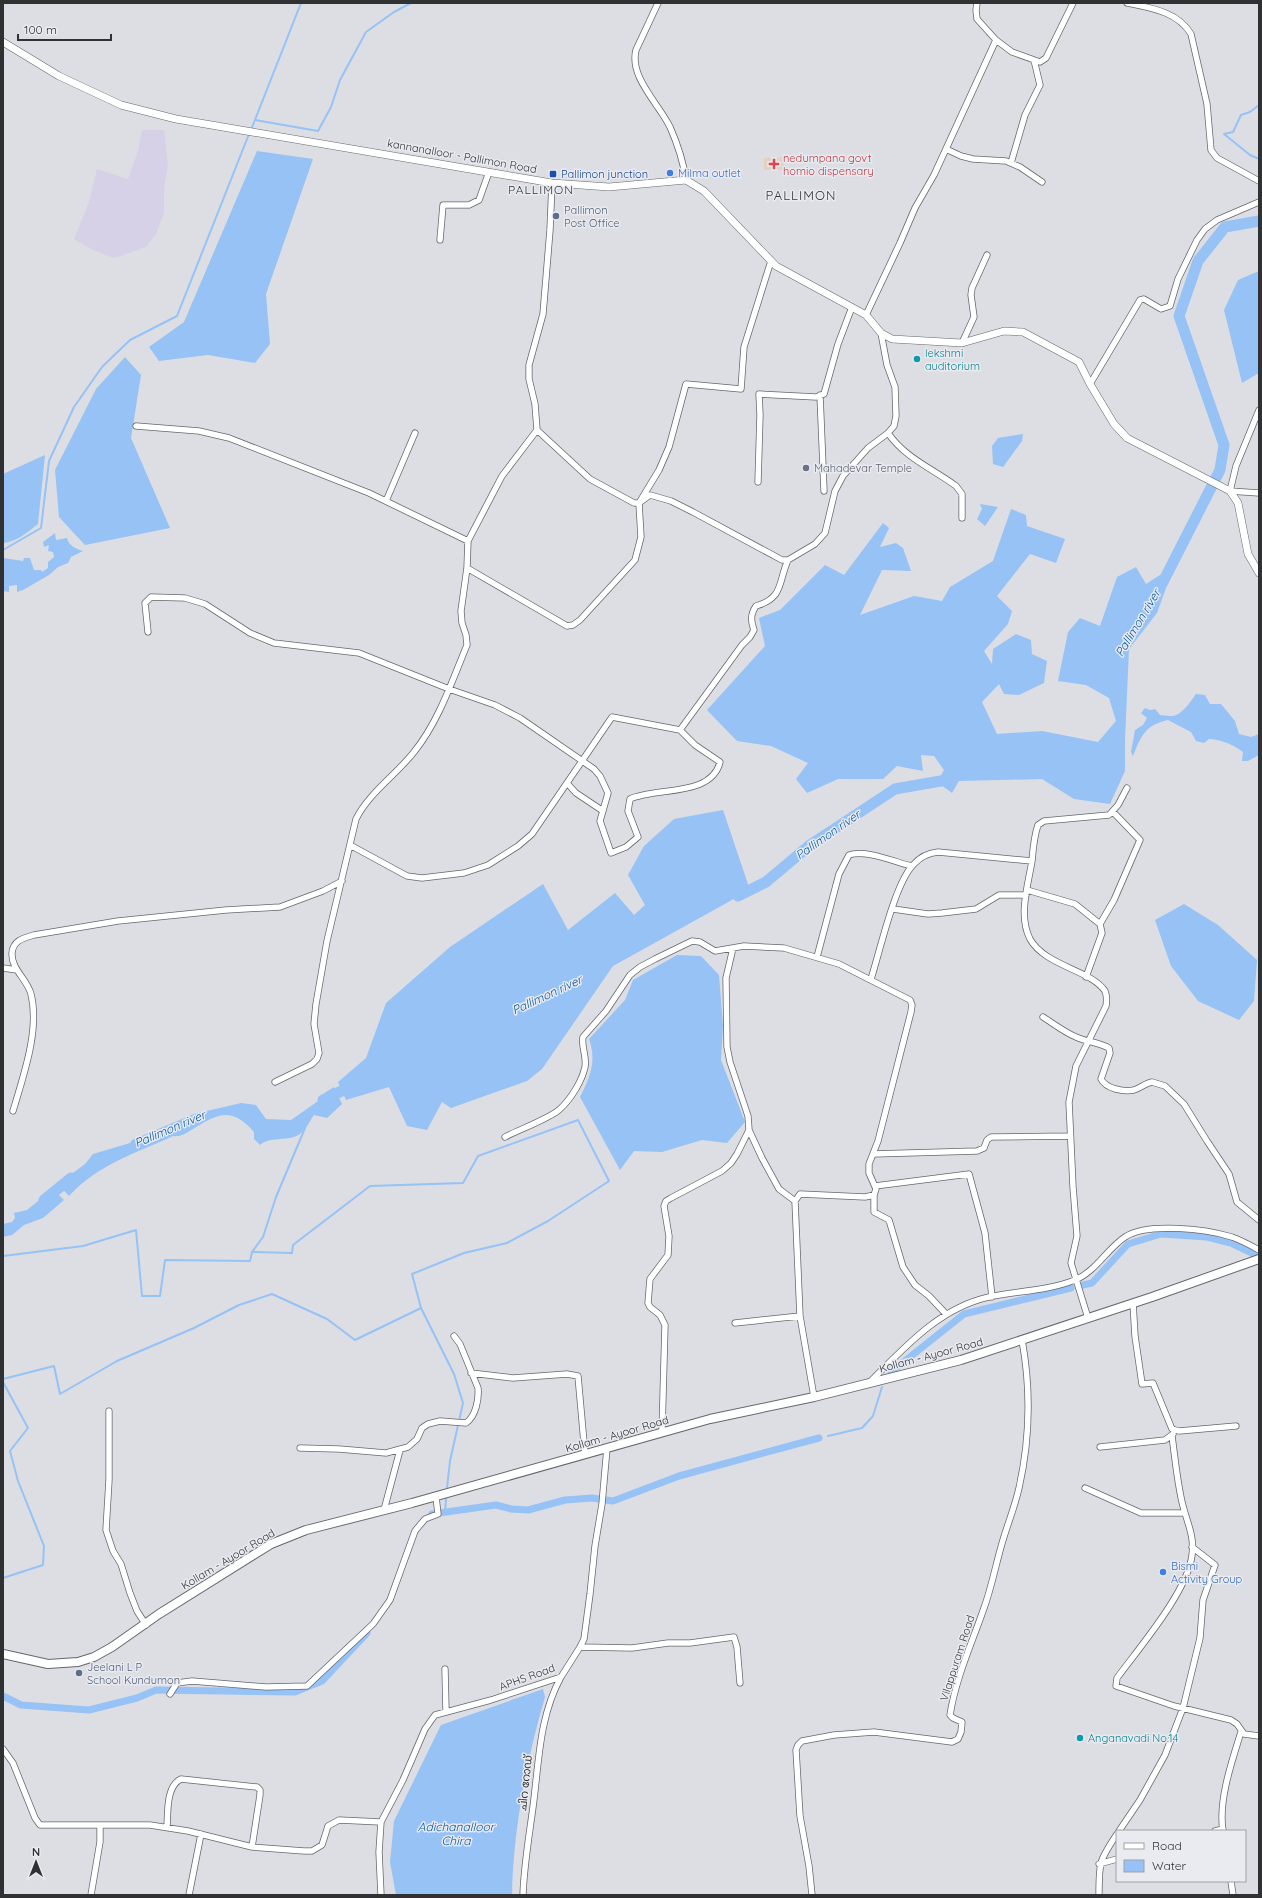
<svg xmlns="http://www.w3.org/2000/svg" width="1262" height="1898" font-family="Quicksand,'Noto Sans Malayalam',sans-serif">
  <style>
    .industrial { fill: #d6d1e7 }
    .medical { fill: #e3d1c1 }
    .water { fill: #96c2f5 }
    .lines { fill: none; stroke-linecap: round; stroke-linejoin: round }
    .stream { stroke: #96c2f5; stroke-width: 2 }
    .canal { stroke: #96c2f5; stroke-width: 7 }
    .river { stroke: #96c2f5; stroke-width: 11 }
    .minor-casing { stroke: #65676c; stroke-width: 7 }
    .tertiary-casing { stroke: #65676c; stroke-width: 8 }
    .secondary-casing { stroke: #65676c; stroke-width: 10 }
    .minor { stroke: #fff; stroke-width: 5.5 }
    .tertiary { stroke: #fff; stroke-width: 7 }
    .secondary { stroke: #fff; stroke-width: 8 }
    .health-dot { fill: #e0444e; stroke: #e9ebf1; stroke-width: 1.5 }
    .shop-dot { fill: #3f7fe0; stroke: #e9ebf1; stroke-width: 1.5 }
    .transit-dot { fill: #1a4fb4; stroke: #e9ebf1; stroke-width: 1.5 }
    .service-dot { fill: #5c6f8a; stroke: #e9ebf1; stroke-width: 1.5 }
    .culture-dot { fill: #0f9aa8; stroke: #e9ebf1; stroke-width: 1.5 }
    .worship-dot { fill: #6b7280; stroke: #e9ebf1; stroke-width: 1.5 }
    .labels { text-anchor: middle; stroke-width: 3; stroke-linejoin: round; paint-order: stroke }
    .street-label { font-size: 11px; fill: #303133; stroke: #e9ebf1 }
    .health-label { font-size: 11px; fill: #be3a42; stroke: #e9ebf1; text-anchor: start }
    .shop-label { font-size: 11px; fill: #366cbe; stroke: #e9ebf1; text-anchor: start }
    .transit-label { font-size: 11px; fill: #164399; stroke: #e9ebf1; text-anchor: start }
    .service-label { font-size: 11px; fill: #4e5e75; stroke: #e9ebf1; text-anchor: start }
    .culture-label { font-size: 11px; fill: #0d838f; stroke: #e9ebf1; text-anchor: start }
    .worship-label { font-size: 11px; fill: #5b616d; stroke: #e9ebf1; text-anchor: start }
    .neighbourhood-label { font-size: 12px; letter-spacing: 1px; fill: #323439; stroke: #e9ebf1 }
    .water-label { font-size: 12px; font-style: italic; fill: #01559f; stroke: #e9ebf1 }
    .quarter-label { font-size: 13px; letter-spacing: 1px; fill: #323439; stroke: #e9ebf1 }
  </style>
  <rect width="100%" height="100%" fill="#dcdee4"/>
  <!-- industrial -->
  <path class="industrial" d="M 142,130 L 164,130 L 168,165 L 164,188 L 164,213 L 156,234 L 146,247 L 114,258 L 93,250 L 74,239 L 89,202 L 97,169 L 128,179 L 138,151 Z"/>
  <!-- medical -->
  <path class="medical" d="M 784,157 L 785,170 L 764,170 L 764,158 Z"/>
  <!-- water -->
  <path class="water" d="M 257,151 L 313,159 L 266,294 L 270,344 L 255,363 L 208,355 L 159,361 L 149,347 L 184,322 Z
    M 1259,271 L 1259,373 L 1242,383 L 1224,310 L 1238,280 Z
    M 125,357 L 141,375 L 131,438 L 170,528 L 85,545 L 59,517 L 55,470 L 96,389 Z
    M 1023,434 L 1022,441 L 1003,467 L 993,464 L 992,446 L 998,438 Z
    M 45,455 L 38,524 C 28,532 16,542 3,543 L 3,474 Z
    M 980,504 L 998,507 L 985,526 L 977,519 L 982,509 Z
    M 1011,509 L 1026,515 L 1027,526 L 1065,539 L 1056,563 L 1030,554 L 997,596 L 1012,611 L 1008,624 L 984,651 L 992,664 L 993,649 L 1016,634 L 1031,640 L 1032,654 L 1047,661 L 1044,683 L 1019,695 L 1004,694 L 999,684 L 982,702 L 997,734 L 1042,731 L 1098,742 L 1116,721 L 1109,698 L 1086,685 L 1058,681 L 1068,632 L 1080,618 L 1100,626 L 1117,577 L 1136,567 L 1146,584 L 1174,566 L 1157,613 L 1129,649 L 1125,740 L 1125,771 L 1110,804 L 1074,799 L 1042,779 L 959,781 L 952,793 L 937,782 L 944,770 L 934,756 L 921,755 L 923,771 L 897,766 L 883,779 L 838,779 L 807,793 L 796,779 L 808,763 L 771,746 L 737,741 L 707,710 L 765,646 L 759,618 L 780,610 L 825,565 L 844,575 L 883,523 L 889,528 L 880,547 L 896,543 L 903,548 L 911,571 L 882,570 L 860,615 L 914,596 L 942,601 L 950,587 L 993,561 Z
    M 55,533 L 56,540 L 67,538 C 69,546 76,549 83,551 L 71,557 L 68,563 L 58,567 L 49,575 L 23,590 L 17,592 L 17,585 L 9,586 L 9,592 L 3,591 L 3,558 L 23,561 L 24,558 L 30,558 L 34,570 L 41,570 L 42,572 L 48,568 L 48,562 L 54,557 L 53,552 L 48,551 L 49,545 L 44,547 L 43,542 Z
    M 1196,694 L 1205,695 L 1210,704 L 1221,704 L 1235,721 L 1239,734 L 1251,737 L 1259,734 L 1259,755 L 1248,761 L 1242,761 L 1243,752 C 1232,744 1223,740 1209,739 L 1204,743 L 1196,741 L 1191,732 L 1168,720 C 1145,725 1141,736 1133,756 L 1131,752 L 1135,730 L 1143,725 L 1147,718 L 1141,713 L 1145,708 L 1150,710 L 1155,709 L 1160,715 C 1163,715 1167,716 1170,716 C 1181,717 1190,702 1196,694 Z
    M 723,810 L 750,890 L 613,966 L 542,1069 L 527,1081 L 451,1108 L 442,1102 L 427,1130 L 407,1126 L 389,1087 L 346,1100 L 338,1082 L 366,1058 L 386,1003 L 450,947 L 543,884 L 568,930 L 615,893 L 634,915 L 645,905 L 628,875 L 644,846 L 674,819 Z
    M 1184,904 L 1218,925 L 1257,960 L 1254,1001 L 1239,1020 L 1198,1001 L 1171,966 L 1155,920 Z
    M 677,955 L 701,956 L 719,975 L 723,1026 L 721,1060 L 745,1122 L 727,1143 L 702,1140 L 662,1152 L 634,1151 L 620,1170 L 580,1097 C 590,1077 597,1061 589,1039 L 625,1000 L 633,980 Z
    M 334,1087 L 342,1104 L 327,1118 L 314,1115 C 310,1121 306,1129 301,1133 C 289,1143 272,1135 260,1145 L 254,1139 L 254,1132 C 232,1107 219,1113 193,1129 C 186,1133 182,1137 173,1136 C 136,1153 97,1165 69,1196 L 58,1184 L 85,1164 L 93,1154 L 130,1143 L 132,1140 L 194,1114 L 241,1103 L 256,1105 L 266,1119 L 291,1120 L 321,1099 L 326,1092 Z
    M 53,1189 L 64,1200 L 43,1218 L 24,1225 L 12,1235 L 3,1237 L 3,1224 L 12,1222 L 15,1218 L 14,1213 L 27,1210 Z
    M 543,1689 L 545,1697 C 527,1758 513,1831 512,1895 L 396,1895 L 390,1862 L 394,1821 L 441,1725 Z"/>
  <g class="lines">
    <!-- stream -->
    <path class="stream" d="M 1259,105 L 1250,112 L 1241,115 L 1233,132 L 1224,134 L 1250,155 L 1259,159
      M 255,120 L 318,131 L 331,107 L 340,80 L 366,32 L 394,12 L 411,3
      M 251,130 L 301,3
      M 3,550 L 41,528 L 49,461 L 74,407 L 102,367 L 130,340 L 177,316 L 249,134
      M 252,1252 L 263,1237 L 276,1197 L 305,1128
      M 3,1256 L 83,1246 L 136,1230 L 142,1296 L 160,1296 L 165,1260 L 250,1261 L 252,1252 L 292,1253 L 293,1245 L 370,1186 L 463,1183 L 478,1156 L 578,1120 L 609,1181 L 548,1221 L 507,1243 L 464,1253 L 412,1274 L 421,1308 L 454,1374 L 463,1403 L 450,1461 L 447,1488
      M 3,1379 L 54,1366 L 60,1394 L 117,1361 L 194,1328 L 239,1305 L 272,1294 L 327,1319 L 355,1340 L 421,1308
      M 3,1382 L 28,1428 L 10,1451 L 18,1481 L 44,1546 L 43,1565 L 3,1578
      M 828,1436 L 862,1428 L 873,1416 L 882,1387
      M 445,1512 L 446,1499"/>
    <!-- canal -->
    <path class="canal" d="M 1083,1285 L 1092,1283 L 1128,1244 L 1161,1234 L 1207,1237 L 1231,1243 L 1254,1254
      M 891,1372 L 964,1314 L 1071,1288
      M 432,1514 L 496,1505 L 511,1509 L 528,1510 L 565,1500 L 592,1498 L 613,1501 L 679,1476 L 819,1438
      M 3,1696 L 21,1705 L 89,1710 L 137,1698 L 156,1690 L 295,1692 L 322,1681 L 367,1633"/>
    <!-- river -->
    <path class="river" d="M 1163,582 L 1220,470 L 1224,445 L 1179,316 L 1198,261 L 1225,227 L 1259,221
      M 738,896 L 766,882 L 810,845 L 895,789 L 952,779
      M 323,1100 L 354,1085
      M 44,1200 L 71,1178"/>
    <defs>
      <path id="minor" d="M 658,3 L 636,50 C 629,77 659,104 670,127 C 678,145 683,160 686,180
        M 977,3 L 976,10 L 977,19 L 996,40 L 1012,52 L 1040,62 L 1046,58 L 1073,3
        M 1127,3 C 1152,8 1178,12 1191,34 L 1207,104 L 1211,150 L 1217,158 L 1259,181
        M 946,149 L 961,156 L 973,159 L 1006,161 L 1020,167 L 1042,182
        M 1011,163 L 1025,115 L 1040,85 L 1034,60
        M 552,183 L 550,230 L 543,314 L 529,365 L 529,379 L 535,404 L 537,430 L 590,479 L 634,503 L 639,503 L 650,495 L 671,501 L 693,512 L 782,560 L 788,560 L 815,544 L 825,533 L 835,491 L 843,476 L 868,448 L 888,433 L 894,426 L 896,416 L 895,387 L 887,365 L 881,333
        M 440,240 L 443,205 L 469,205 L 479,200 L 489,172
        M 866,315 L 900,243 L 915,208 L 934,175 L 996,40
        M 962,343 L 974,317 L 971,295 L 972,288 L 987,255
        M 1090,384 L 1140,300 L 1144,299 L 1161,309 L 1170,306 L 1178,279 L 1197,240 L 1205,229 L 1217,220 L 1259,202
        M 820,395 L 824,491
        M 1259,410 L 1236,466 L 1230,491 L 1259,493
        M 136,426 L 199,431 L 229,438 L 369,493 L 468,541
        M 888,433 C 905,458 933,469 956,486 L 962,494 L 962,518
        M 758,482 L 760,415 L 759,394 L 816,397 L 824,394 L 838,344 L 852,307
        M 386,501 L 415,433
        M 467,568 L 567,626 L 573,625 L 580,620 L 635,560 L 641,537 L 639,503 L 659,470 L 669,447 L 686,384 L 741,389 L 744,347 L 771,261
        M 148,632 L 145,603 L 151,597 L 185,598 L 205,604 L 250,633 L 274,643 L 359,653 L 449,689 L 495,705 L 520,718 L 594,769 L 600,776 L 608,793 L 600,821 L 611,853 L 626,847 L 638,837 L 628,811 L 630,799 C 656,787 712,797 720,762 L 695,745 L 680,730 L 612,717 L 582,761 L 532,834 L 518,846 L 488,865 L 464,873 L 422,878 L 407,876 L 350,845
        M 680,730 L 742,645 L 750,637 L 754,630 C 751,621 750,615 756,606 C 784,598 778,582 788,560
        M 567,783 L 576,793 L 603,811
        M 1027,890 L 1075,904 L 1100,924 L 1102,933 L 1086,977
        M 893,909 L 928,914 L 942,913 L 976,909 L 999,895 L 1026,895
        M 1100,924 L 1114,900 L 1140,840 L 1113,812
        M 817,957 L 839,874 L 849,855 C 865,849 895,862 911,866
        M 3,968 L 17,970
        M 871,979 C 880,951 895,882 914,864 C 921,856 928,853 938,852 L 1032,861
        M 1043,1017 C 1054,1024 1064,1032 1076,1037 C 1087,1042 1098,1042 1109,1048 L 1110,1053 L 1101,1079 C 1106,1089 1124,1092 1134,1090 C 1140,1088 1146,1083 1152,1082 L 1165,1086 L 1184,1104 L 1207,1141 L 1229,1174 L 1237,1202 L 1259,1220
        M 275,1082 L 312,1064 L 317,1059 L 319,1053 L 314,1024 L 316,1004 L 327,941 L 356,819 C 369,793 396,775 414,752 C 439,721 452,681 467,645 L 466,635 L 462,623 L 461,611 L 467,568 L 468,541 L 502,476 L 537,430
        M 13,1111 C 23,1077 40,1030 31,994 C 27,979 11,969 12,953 C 13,940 24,938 34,935 L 118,921 L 226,910 L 280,907 L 323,891 L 342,881
        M 749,1130 L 762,1158 L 779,1189 L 795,1201
        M 505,1137 C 518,1130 551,1118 560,1109 C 571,1099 582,1081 585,1067 C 587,1056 581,1047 583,1037 L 606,1011 L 630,975 L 640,967 L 655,959 L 692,941 L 700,942 L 715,951 L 744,946 L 784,948 L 839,964 L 910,1000 L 912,1005 L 911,1012 L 878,1141 L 869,1164 L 869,1173 L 876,1189 L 874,1195 L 865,1197 L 800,1194 L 795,1201 L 800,1316 L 814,1397
        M 873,1154 L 977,1151 L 984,1148 L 987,1140 L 991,1137 L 1070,1136
        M 875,1186 L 969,1174 L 985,1233 L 992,1297
        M 874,1195 L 874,1212 L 889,1220 L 903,1267 L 915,1285 L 929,1296 L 946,1314
        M 1133,1303 L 1135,1336 L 1142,1384 L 1153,1383 L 1172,1429 L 1179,1431 L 1236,1426
        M 1088,1318 L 1071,1263 L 1077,1236 L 1073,1187 L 1069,1102 L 1076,1066 L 1106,1006 C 1107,1000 1107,996 1105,991 C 1091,970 1045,966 1030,939 C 1018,916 1028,885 1032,861 C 1033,849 1034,836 1038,825 L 1044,821 L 1109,815 L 1118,805 L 1127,788
        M 735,1323 L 800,1316
        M 471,1373 L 513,1378 L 567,1374 L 578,1376 L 585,1454
        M 870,1382 C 904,1348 939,1308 989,1297 C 1017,1291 1047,1291 1075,1280 C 1095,1272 1107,1249 1125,1237 C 1147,1222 1206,1229 1232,1237 C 1241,1240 1250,1245 1259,1250
        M 109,1411 L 109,1480 L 106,1530 L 113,1551 L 121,1564 L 130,1593 L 137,1611 L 146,1625
        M 662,1432 L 665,1325 L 660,1315 L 650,1307 L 648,1303 L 650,1279 L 668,1255 L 669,1236 L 664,1206 L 666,1201 L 671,1198 L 722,1171 L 731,1163 L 737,1154 L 749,1130 L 748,1116 L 730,1062 L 727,1047 L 726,978 L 733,948
        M 1172,1436 C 1175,1458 1177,1480 1182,1502 C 1186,1520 1195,1536 1192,1555 C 1188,1591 1139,1648 1117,1678 L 1116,1686 L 1174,1706 L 1231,1720 L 1237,1724 L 1244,1734 L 1259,1736
        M 1100,1447 L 1165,1440 L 1173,1434
        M 300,1448 L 339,1449 L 386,1453 L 408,1447 L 417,1439 L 422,1428 L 428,1424 L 440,1421 L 466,1423 C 476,1416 479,1399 478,1388 L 460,1344 L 454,1336
        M 1085,1488 L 1141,1513 L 1185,1513
        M 384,1510 L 400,1450
        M 580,1647 L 632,1648 L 668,1643 L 690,1643 L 734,1637 L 737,1647 L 740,1683
        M 445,1669 L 446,1711
        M 170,1694 L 177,1683 L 192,1681 L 266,1687 L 307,1686 L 373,1624 L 390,1600 L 415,1531 L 425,1519 L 438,1514 L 436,1497
        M 3,1749 L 13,1763 L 35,1818 L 40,1825 L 150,1825 L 188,1831 L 252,1847 L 304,1851 L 312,1851 L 322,1845 L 328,1826 L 339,1820 L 381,1822 L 379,1852 L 381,1895
        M 381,1822 L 403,1780 L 425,1729 L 435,1715 L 491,1700 L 561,1677 L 580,1647 L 584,1639 L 590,1594 L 595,1546 L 602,1504 L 607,1448
        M 167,1827 C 168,1812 166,1786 181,1779 L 257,1787 L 260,1790 L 260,1795 L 252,1847
        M 1119,1831 L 1140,1800 L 1165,1755 L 1183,1708 L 1200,1638 L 1203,1600 L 1215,1565 L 1192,1547
        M 1215,1831 L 1223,1829
        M 1223,1831 C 1218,1801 1232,1761 1241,1732
        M 1099,1864 L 1117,1859
        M 1231,1881 L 1233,1895
        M 91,1895 L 100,1842 L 100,1826
        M 189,1895 L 201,1834
        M 523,1895 C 524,1865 529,1837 533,1807 C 539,1762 539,1717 561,1677
        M 812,1895 L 809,1866 L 800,1816 L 796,1750 L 798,1745 L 802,1741 L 834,1735 L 874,1732 L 952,1742 L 958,1739 L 961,1732 L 962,1722 L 953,1718 L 950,1715 C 956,1677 972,1643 984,1608 C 992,1586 996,1563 1003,1540 C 1008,1523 1015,1506 1019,1488 C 1030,1439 1031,1389 1022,1340
        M 1099,1895 C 1099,1862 1099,1861 1117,1834"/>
      <path id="tertiary" d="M 3,42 L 59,76 L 121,105 L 176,119 L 552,183 L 609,187 L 686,180 L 704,191 L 776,266 L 866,315 L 881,333 L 892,339 L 962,343 L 1004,331 L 1023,332 L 1079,362 L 1090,384 L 1114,424 L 1127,438 L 1230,491 L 1238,503 L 1248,554 L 1259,573"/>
      <path id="secondary" d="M 3,1654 L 48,1664 L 78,1662 L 94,1657 L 112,1647 L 159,1614 L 271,1544 L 306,1530 L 412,1503 L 710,1419 L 814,1397 L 961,1360 L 1152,1297 L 1259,1259"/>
    </defs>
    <!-- minor casing -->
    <use href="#minor" class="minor-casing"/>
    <!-- tertiary casing -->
    <use href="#tertiary" class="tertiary-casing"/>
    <!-- secondary casing -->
    <use href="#secondary" class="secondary-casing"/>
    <!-- minor -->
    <use href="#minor" class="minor"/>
    <!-- tertiary -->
    <use href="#tertiary" class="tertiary"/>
    <!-- secondary -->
    <use href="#secondary" class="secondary"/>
  </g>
  <!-- markers -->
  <path class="health-dot" d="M772 158h4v4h4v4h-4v4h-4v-4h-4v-4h4z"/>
  <g class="shop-dot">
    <circle cx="670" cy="173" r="4"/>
    <circle cx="1163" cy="1572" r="4"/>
  </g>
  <rect class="transit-dot" x="549" y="170" width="8" height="8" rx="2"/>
  <g class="service-dot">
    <circle cx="556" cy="216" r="4"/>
    <circle cx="79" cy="1673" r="4"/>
  </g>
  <g class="culture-dot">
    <circle cx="917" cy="359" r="4"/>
    <circle cx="1080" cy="1738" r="4"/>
  </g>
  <circle class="worship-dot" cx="806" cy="468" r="4"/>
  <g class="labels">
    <!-- street labels -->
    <g class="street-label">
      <text transform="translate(462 156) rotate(10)" y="4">kannanalloor - Pallimon Road</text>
      <text transform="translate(931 1355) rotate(-15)" y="4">Kollam - Ayoor Road</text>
      <text transform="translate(617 1434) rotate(-16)" y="4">Kollam - Ayoor Road</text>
      <text transform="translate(228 1559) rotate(-31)" y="4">Kollam - Ayoor Road</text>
      <text transform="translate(957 1658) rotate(-72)" y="4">Vilappuram Road</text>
      <text transform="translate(527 1677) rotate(-20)" y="4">APHS Road</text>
      <text transform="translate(525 1783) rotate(-84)" y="4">ചിറ റോഡ്</text>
    </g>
    <!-- health labels -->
    <g class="health-label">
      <text x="783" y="162">nedumpana govt<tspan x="783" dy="13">homio dispensary</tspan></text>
    </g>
    <!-- shop labels -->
    <g class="shop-label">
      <text x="678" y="177">Milma outlet</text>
      <text x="1171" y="1570">Bismi<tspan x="1171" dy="13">Activity Group</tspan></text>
    </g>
    <!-- transit labels -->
    <g class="transit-label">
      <text x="561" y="178">Pallimon junction</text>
    </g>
    <!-- service labels -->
    <g class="service-label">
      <text x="564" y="214">Pallimon<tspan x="564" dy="13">Post Office</tspan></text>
      <text x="87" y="1671">Jeelani L P<tspan x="87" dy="13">School Kundumon</tspan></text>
    </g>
    <!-- culture labels -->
    <g class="culture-label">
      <text x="925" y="357">lekshmi<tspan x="925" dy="13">auditorium</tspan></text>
      <text x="1088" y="1742">Anganavadi No.14</text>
    </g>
    <!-- worship labels -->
    <g class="worship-label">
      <text x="814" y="472">Mahadevar Temple</text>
    </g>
    <!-- neighbourhood labels -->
    <g class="neighbourhood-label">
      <text x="541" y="194">PALLIMON</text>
    </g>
    <!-- water labels -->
    <g class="water-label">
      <text transform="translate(1138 623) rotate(-59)" y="4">Pallimon river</text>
      <text transform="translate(828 835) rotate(-35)" y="4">Pallimon river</text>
      <text transform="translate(547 995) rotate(-25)" y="4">Pallimon river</text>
      <text transform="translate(170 1129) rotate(-23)" y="4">Pallimon river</text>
      <text x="456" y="1831">Adichanalloor<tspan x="456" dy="14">Chira</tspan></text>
    </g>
    <!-- quarter labels -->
    <g class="quarter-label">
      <text x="801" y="200">PALLIMON</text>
    </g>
  </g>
  <!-- border -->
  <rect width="1262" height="1898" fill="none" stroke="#303133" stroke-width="8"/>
  <!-- legend -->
  <rect x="1116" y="1830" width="130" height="52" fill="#e9ebf1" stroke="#9fa1a5"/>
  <rect x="1124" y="1843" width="20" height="6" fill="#ffffff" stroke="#9fa1a5"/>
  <text x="1152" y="1850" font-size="12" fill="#303133">Road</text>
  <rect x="1124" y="1860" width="20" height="12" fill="#96c2f5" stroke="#9fa1a5"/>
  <text x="1152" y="1870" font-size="12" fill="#303133">Water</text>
  <!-- north arrow -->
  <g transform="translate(36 1862)" stroke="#e9ebf1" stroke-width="3" paint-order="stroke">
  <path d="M0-3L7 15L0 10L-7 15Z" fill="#303133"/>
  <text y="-6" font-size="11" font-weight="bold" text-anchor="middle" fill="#303133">N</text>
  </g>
  <!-- scale -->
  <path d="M18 34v6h93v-6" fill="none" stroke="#303133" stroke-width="2"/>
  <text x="24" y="34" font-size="12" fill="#303133" stroke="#e9ebf1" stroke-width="3" paint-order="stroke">100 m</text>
</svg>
